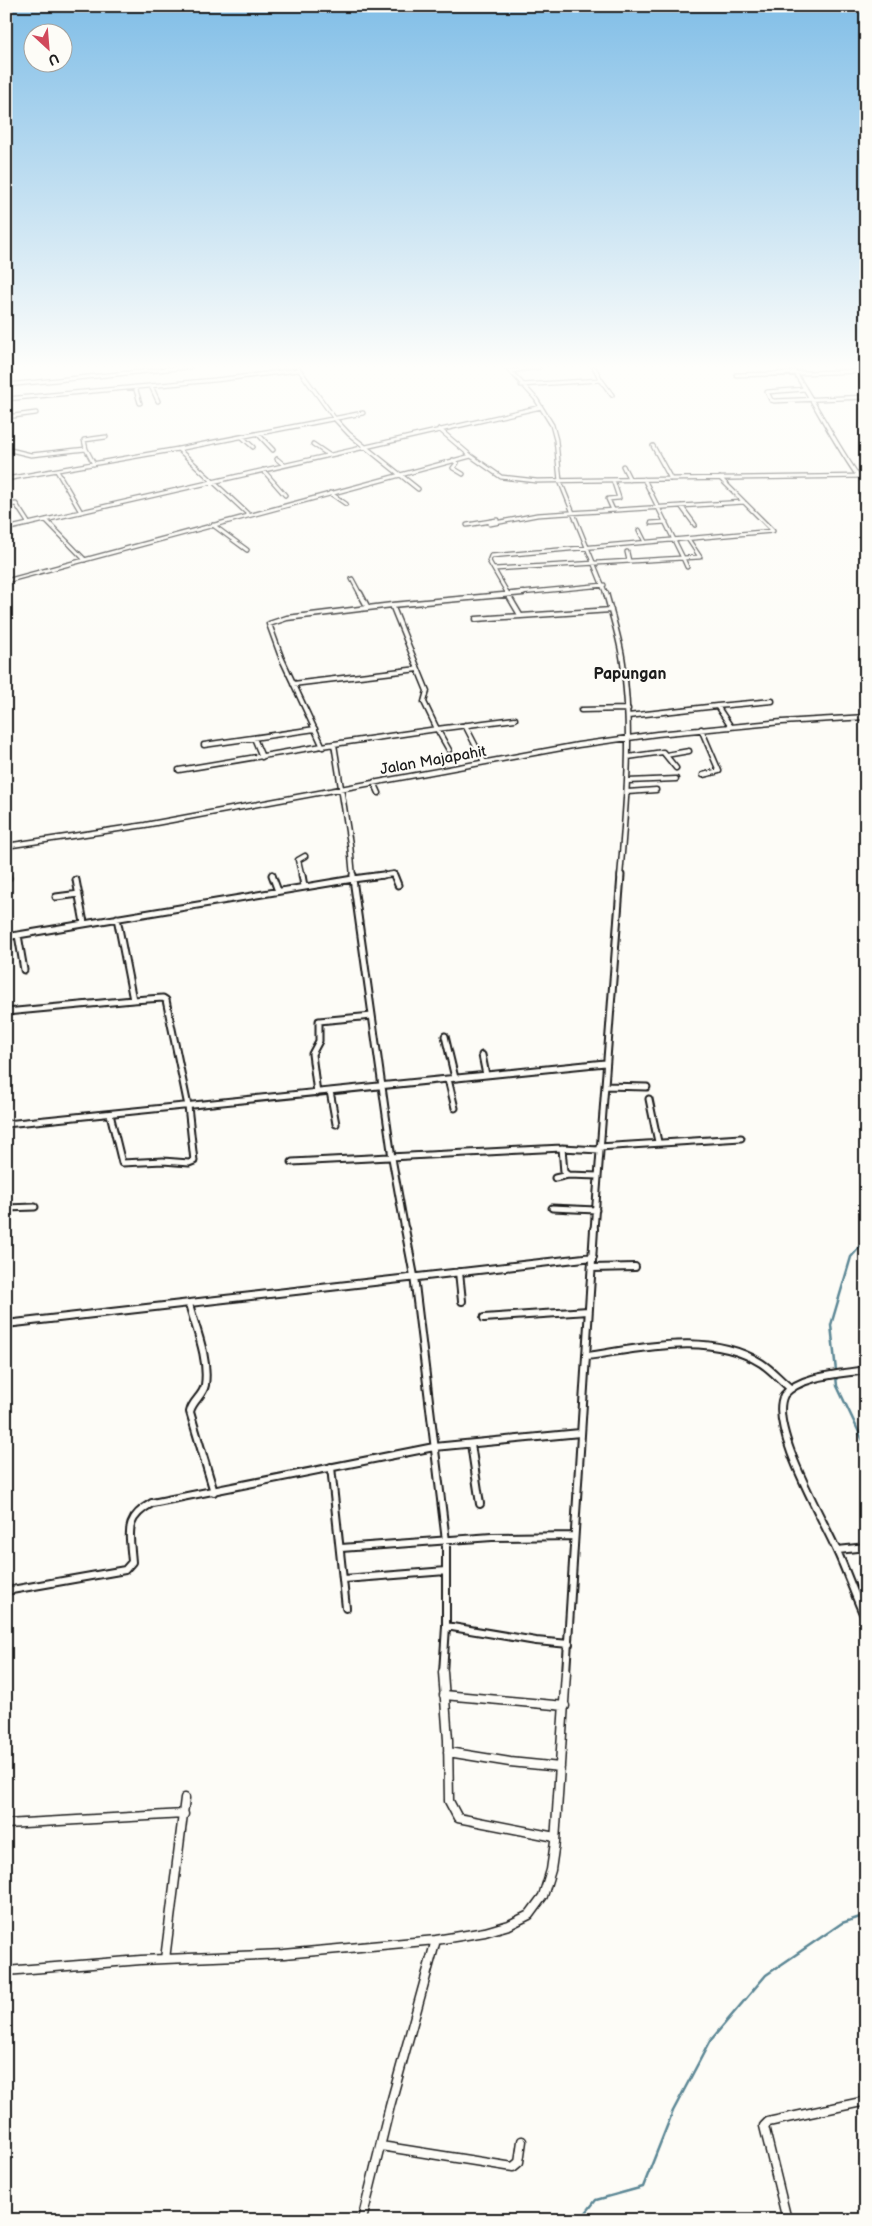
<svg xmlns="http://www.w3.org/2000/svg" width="872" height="2226" font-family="'Balsamiq Sans',sans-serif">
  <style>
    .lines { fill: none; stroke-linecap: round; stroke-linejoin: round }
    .stream { stroke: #5c8795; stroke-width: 2.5 }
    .minor-far4-casing { stroke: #1c1c1c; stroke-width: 5.5 }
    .minor-far3-casing { stroke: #1c1c1c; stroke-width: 7 }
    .minor-far2-casing { stroke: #1c1c1c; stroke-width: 9 }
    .minor-far1-casing { stroke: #1c1c1c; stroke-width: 10 }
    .minor-casing { stroke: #1c1c1c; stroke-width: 11 }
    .minor-far4 { stroke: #fdfcf7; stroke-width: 3 }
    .minor-far3 { stroke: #fdfcf7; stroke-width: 4 }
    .minor-far2 { stroke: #fdfcf7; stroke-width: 5 }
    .minor-far1 { stroke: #fdfcf7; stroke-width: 6 }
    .minor { stroke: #fdfcf7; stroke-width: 8 }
    .labels { text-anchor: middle; stroke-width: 4; stroke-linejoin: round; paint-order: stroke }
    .far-street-label { font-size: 15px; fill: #1c1c1c; stroke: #fdfcf7 }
    .far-quarter-label { font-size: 16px; font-weight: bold; fill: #1c1c1c; stroke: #fdfcf7 }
  </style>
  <rect width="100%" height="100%" fill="#fdfcf7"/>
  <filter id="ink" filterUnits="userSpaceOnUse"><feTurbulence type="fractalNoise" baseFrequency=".02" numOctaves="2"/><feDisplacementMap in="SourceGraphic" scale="10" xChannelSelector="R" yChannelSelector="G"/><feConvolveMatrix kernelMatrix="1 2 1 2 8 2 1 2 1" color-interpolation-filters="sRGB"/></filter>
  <g filter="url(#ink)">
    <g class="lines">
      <!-- stream -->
      <path class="stream" d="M 836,1371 L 831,1325 L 851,1257 L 866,1240
        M 836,1376 L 837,1386 L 866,1447
        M 866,1751 L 863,1756 L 866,1768
        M 580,2220 L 596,2200 L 643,2187 L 673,2111 L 710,2041 L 766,1975 L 842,1923 L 866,1915"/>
      <defs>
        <path id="minor-far4" d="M 507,367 L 536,399 L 552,425 L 556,440 L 560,481 L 606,594
          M 791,367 C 815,402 833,441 858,476
          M 298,368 L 335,419 L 349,434 L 418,489
          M 510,371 L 539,367
          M 736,375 L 866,371
          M 601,380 L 612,395
          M 6,385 L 189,367
          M 521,385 L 601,380 L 594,367
          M 151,386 L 158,401
          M 135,387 L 140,403
          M 805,389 L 767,392 L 771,400 L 774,401 L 866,397
          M 6,399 L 215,380 L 299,370
          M 6,417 L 36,413
          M 439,429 L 471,456
          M 258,434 L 273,450
          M 242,437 L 253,447
          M 313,444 L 329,455
          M 653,446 L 671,479
          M 6,449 L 31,455 L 86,449 L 94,464
          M 86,449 L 84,440 L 106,437
          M 178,449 L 249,515
          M 277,459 L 284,465
          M 453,460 L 457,463 L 453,468 L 463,474
          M 623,466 L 630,480
          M 263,470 L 285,495
          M 57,471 L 81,512
          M 6,479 L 178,449 L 363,413
          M 613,480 L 619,498 L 608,499 L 613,510
          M 330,493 L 346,504
          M 6,505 L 16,504 L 29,524
          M 681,506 L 695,525
          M 46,520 L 85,560
          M 651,523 L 666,522
          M 490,524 L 537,515 L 744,502
          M 213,525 L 247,550
          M 467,525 L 497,520
          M 6,529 L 541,407
          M 639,530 L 645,542
          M 627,552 L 629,561
          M 687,567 L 683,558 L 700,557 L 688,539
          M 494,569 L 683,558 L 644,479
          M 352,579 L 360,594
          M 6,581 L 471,456 L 501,477 L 537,481 L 866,476
          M 508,594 L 489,561 L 491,556 L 773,531 L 720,478
          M 510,594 L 604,585"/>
        <path id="minor-far3" d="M 360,593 L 368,608
          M 507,593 L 520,615
          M 606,593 C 612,616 620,639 623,663 C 633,734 626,805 620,877
          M 476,619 L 611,610
          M 293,684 L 418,669
          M 717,706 L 772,701
          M 581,710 L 628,709
          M 628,716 L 717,706 L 731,727
          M 465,725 L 484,762
          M 701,729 L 719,771 L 703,775
          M 254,738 L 262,757
          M 204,745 L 315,729
          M 323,747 L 281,657 L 269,624 L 287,618 L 392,605
          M 449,750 L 437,729 L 515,719
          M 666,755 L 689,751
          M 628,757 L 663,752 L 676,768
          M 179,770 L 334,744
          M 628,781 L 676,779
          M 374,782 L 379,793
          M 627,792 L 656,790
          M 6,846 L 145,825 L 578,745 L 657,734 L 782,722 L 866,717
          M 6,870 L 8,877
          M 272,874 L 273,877
          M 302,877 L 298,860 L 305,856
          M 353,877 L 350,844 L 334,744 L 437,729 L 424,702 L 427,691 L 392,605 L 523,593
          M 373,877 L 393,874 L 394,877"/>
        <path id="minor-far2" d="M 7,875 L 8,878
          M 272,875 L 278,891
          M 302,875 L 304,886
          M 383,875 L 353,879 L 392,1158 L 405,1230
          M 394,875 L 398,885
          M 76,880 L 84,923
          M 56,897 L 79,894
          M 18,935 L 24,970
          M 6,937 L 353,879 L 353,875
          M 6,1012 L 133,1000 L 117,918
          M 445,1036 L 455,1078
          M 482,1055 L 486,1075
          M 448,1079 L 455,1108
          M 605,1086 L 647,1087
          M 330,1091 L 336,1124
          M 317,1093 L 312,1054 L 319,1041 L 319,1021 L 372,1016
          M 649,1099 L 658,1142
          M 110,1114 L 122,1163 L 163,1161 L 189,1163 L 194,1161 L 188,1106 L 166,1000 L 163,998 L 133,1000
          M 6,1124 L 605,1063
          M 599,1147 L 741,1138
          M 562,1148 L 564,1172 L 568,1175 L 598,1176
          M 292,1162 L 562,1148 L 599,1150
          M 555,1178 L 568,1175
          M 6,1208 L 35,1207
          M 552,1208 L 596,1210
          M 594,1230 L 621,875"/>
        <path id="minor-far1" d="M 405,1229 L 414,1276 L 446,1541 L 446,1626 L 536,1641 L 569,1644
          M 592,1268 L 635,1267
          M 459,1272 L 462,1301
          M 189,1304 C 196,1329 209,1359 205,1385 C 203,1396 192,1401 190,1412 L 214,1492
          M 484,1318 L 588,1311
          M 6,1324 L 593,1257
          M 587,1356 C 643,1348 710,1331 761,1363 C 772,1370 780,1380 790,1388
          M 866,1370 C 842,1374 800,1375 784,1395 C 768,1426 822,1517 836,1549 C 847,1572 855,1597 866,1620
          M 471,1444 L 480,1504
          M 331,1467 L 346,1608
          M 341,1548 L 492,1537 L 574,1536
          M 838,1550 L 866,1547
          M 344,1579 L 446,1571
          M 6,1591 L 125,1570 L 132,1562 C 130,1533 123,1519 152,1503 L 434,1447 L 580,1433
          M 443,1673 L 446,1626
          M 566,1673 L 594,1229"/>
        <path id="minor" d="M 443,1672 L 448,1740 L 449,1801 L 458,1818 L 555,1837
          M 444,1695 L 565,1706
          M 448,1752 L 510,1762 L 560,1767
          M 6,1824 L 184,1814
          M 436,1940 L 485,1932 L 509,1925 L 529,1915 L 543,1896 L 551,1870 L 555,1842 L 566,1672
          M 165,1959 L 185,1798
          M 6,1971 L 141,1960 L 284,1954 L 436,1940 L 390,2106 L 362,2220
          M 381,2146 L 513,2167 L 519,2162 L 522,2141
          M 787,2220 L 764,2126 L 768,2122 L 866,2101"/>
      </defs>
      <!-- minor-far4 casing -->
      <use href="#minor-far4" class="minor-far4-casing"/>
      <!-- minor-far3 casing -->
      <use href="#minor-far3" class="minor-far3-casing"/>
      <!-- minor-far2 casing -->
      <use href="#minor-far2" class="minor-far2-casing"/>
      <!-- minor-far1 casing -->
      <use href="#minor-far1" class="minor-far1-casing"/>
      <!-- minor casing -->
      <use href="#minor" class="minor-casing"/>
      <!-- minor-far4 -->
      <use href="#minor-far4" class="minor-far4"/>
      <!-- minor-far3 -->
      <use href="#minor-far3" class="minor-far3"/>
      <!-- minor-far2 -->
      <use href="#minor-far2" class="minor-far2"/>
      <!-- minor-far1 -->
      <use href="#minor-far1" class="minor-far1"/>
      <!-- minor -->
      <use href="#minor" class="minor"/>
    </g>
  </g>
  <!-- sky -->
  <linearGradient id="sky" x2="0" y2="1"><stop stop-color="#81bee7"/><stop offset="0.54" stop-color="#fefefb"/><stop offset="1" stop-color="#fefefb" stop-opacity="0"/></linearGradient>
  <rect width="872" height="679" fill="url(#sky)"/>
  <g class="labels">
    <!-- far-street labels -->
    <g class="far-street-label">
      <text transform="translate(433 760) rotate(-10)" y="5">Jalan Majapahit</text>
    </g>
    <!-- far-quarter labels -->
    <g class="far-quarter-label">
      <text x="630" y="679">Papungan</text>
    </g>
  </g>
  <!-- margin -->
  <rect width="872" height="2226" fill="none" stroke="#fdfcf7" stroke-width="25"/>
  <rect x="12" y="12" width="847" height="2201" fill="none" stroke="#1c1c1c" stroke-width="2" filter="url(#ink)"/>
  <!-- north arrow -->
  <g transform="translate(48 48) rotate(154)"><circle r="24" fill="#fdfcf7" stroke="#a3a29f"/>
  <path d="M0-4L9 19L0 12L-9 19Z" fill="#d1495b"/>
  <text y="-8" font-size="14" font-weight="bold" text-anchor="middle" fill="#1c1c1c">U</text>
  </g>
</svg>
